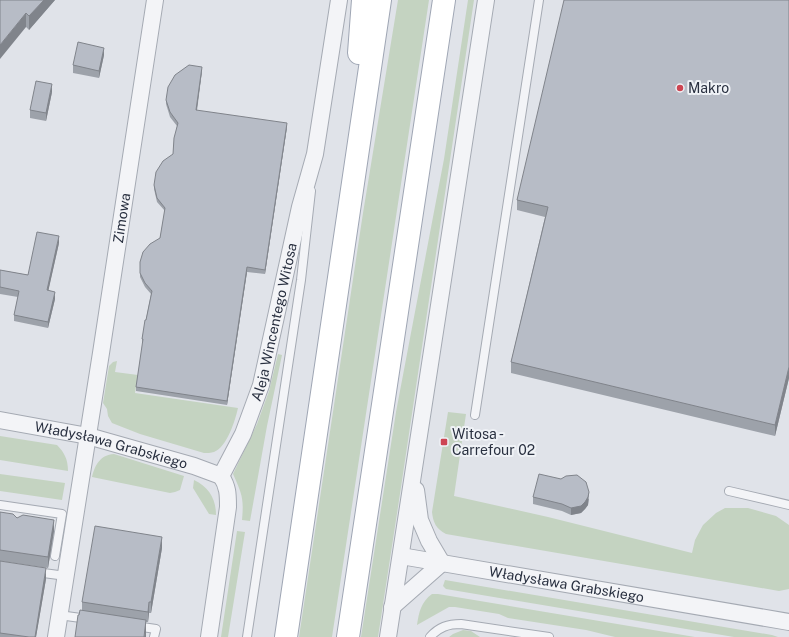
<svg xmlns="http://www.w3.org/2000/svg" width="789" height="637" font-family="'Public Sans',sans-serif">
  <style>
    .green { fill: #c4d3c1 }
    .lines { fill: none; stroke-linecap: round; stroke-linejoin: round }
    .lane-casing { stroke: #a5aab3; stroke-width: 10 }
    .street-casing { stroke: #a5aab3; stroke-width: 18 }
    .primary-casing { stroke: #9fa6b4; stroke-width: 24 }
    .lane { stroke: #f3f4f7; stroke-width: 8 }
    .street { stroke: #f3f4f7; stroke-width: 16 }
    .primary { stroke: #fff; stroke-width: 22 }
    .wall { fill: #9da2aa }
    .shaded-wall { fill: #80848b }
    .building { fill: #b7bcc6; stroke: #80848b }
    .poi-dot { fill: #cd4552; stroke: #eff2f6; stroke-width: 1.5 }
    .labels { text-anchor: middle; stroke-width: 4; stroke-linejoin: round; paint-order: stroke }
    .poi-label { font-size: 14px; fill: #293040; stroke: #eff2f6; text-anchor: start }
    .street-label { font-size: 14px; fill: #293040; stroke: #eff2f6 }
  </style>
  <rect width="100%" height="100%" fill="#e0e3e9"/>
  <!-- green -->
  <path class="green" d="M 398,0 L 429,0 L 332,637 L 299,637 L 363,213 Z
    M 468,0 L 474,0 L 398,507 L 378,637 L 361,637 L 396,412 L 444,159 Z
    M 278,354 L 282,355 L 267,426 L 250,521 L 242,520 C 244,498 242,494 233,474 L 257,424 L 269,391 Z
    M 117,361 L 115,372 L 138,375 L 135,393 L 238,408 C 235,421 227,447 214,452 C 211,453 207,453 204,453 L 140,434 L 112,423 L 108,416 L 107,409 L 103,403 L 109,366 L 113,362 Z
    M 448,412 L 466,414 L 454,496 L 548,517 L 692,553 L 695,540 L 703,525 L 716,513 L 725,508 L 748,508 L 776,516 L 789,525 L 789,589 L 779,591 L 446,534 C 436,529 433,522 432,512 Z
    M 0,436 L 57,445 C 64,452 68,459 68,471 L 0,460 Z
    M 114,454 L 184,476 L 180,490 L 175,492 L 170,493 L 92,477 C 95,465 100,455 114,454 Z
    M 0,474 L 65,483 L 62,500 L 0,491 Z
    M 194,480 C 209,487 216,499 216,515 L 209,514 L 193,488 Z
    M 237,531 L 245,532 L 228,637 L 221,637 Z
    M 445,580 L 772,635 L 778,637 L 734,637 L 446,589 L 443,586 Z
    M 432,594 L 438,594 L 695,637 L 615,637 L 586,630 L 508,618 L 499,614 L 455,607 L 449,607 L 417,625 C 419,612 421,602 432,594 Z
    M 463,630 L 471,631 L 480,637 L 449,637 L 453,634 Z"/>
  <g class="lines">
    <defs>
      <path id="lane" d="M 475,415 L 539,0
        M 729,491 L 789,505
        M 0,505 L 62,514 L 55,556
        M 36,572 L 66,576
        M 59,615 L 88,619
        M 135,626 L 156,629 L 154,637
        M 247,637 L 301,280 L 311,191
        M 430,637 C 439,627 448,624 461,624 L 549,637"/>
      <g id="street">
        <path id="s1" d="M 0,420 L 88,436 L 194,466 L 221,476"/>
        <path id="s2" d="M 221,476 L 243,434 L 261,385 L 300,207 L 315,154 L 339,0"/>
        <path d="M 416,490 L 420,520 L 429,541 L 442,563"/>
        <path id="s3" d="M 401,556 L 789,622"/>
        <path d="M 392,607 L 442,563"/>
        <path id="s4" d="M 56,637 L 101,353 L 155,0"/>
        <path d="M 209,637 L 228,507 C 228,494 228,487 221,476"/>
        <path d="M 388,637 L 486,0"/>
      </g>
      <path id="primary" d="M 359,53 L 363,0
        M 286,637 L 380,0
        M 348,637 L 444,0"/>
    </defs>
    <!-- lane casing -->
    <use href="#lane" class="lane-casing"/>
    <!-- street casing -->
    <use href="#street" class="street-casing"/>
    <!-- primary casing -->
    <use href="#primary" class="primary-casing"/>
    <!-- lane -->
    <use href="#lane" class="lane"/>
    <!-- street -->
    <use href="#street" class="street"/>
    <!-- primary -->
    <use href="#primary" class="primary"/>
  </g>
  <!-- wall -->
  <path class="wall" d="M 0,0 L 55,0 L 29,30 Z
    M 789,0 L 789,378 L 775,436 L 511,373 L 511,362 L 545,217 L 517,210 L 517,200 Z
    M 104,55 L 99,78 L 73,73 L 73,65 Z
    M 202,71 L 197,111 L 287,127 L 265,274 L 247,272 L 227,405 L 136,391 L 136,387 L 143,343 L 142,343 L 142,339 L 151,294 L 145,287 L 140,277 L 140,262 L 160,238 L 165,211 L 157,202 L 154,189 L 154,185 L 173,154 L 177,126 L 170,117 L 166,104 L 166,100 Z
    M 52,92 L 46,121 L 30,118 L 30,110 Z
    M 59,243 L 48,291 L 55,299 L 48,328 L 14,321 L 14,315 L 18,297 L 0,294 L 0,270 L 28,275 Z
    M 561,479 L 589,499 L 588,505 L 585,509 L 581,513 L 571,515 L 562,511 L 533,504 L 533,497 Z
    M 0,512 L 54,531 L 48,568 L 0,561 Z
    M 162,548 L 151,613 L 149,613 L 148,622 L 146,622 L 146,633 L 79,615 L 82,610 L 82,602 Z
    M 0,561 L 46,579 L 36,637 L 0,637 Z"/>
  <!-- shaded-wall -->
  <path class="shaded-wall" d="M 44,0 L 55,0 L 29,30 L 29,16 Z
    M 26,13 L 26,27 L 0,59 L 0,45 Z
    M 104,48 L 104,55 L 99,78 L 99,71 Z
    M 202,67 L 202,71 L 196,115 L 196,110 Z
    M 52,84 L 52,92 L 46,121 L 46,113 Z
    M 287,123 L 287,127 L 265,274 L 265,270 Z
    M 59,236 L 59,243 L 47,297 L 47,290 Z
    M 247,267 L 247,272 L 227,405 L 227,401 Z
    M 55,292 L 55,299 L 48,328 L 48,322 Z
    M 789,367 L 789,378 L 775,436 L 775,425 Z
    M 589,492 L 588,505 L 585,509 L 581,513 L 571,515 L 571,508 Z
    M 54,520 L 54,531 L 48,568 L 48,557 Z
    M 162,537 L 162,548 L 151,613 L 151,602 Z
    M 46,568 L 46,579 L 36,637 L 35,637 Z
    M 149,602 L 149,613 L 148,622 L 148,612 Z
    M 146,620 L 146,637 L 144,637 Z"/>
  <!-- building -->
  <path class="building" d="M 0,0 L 44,0 L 29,16 L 26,13 L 0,45 Z
    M 564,0 L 789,0 L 789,367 L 775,425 L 511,362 L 548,207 L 517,200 Z
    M 78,42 L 104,48 L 99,71 L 73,65 Z
    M 189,65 L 202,67 L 196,110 L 287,123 L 265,270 L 247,267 L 227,401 L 136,387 L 143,339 L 142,339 L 145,320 L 146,320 L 152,291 L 145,283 L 140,273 L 140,262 L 143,252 L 150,244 L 160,238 L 165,208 L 157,198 L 154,185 L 156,172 L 163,161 L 173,154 L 174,138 L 178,123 L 170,112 L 166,100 L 168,87 L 175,75 Z
    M 36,81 L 52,84 L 46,113 L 30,110 Z
    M 37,232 L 59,236 L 47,290 L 55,292 L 48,322 L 14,315 L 19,291 L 0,287 L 0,270 L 28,275 Z
    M 539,474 L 561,479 L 566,476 L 577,475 L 586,482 L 589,492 L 588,497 L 585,502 L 581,506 L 571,508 L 562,504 L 533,497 Z
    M 0,512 L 13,514 L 17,518 L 23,515 L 54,520 L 48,557 L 0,550 Z
    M 95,526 L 162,537 L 151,602 L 149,602 L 148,612 L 82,602 Z
    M 0,561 L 46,568 L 35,637 L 29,637 L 0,633 Z
    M 80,610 L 146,620 L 144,637 L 75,637 L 78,615 L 79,615 Z"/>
  <!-- markers -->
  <g class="poi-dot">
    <circle cx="680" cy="88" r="4"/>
    <rect x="440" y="438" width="8" height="8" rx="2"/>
  </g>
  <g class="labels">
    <!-- poi labels -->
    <g class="poi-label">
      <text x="688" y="93">Makro</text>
      <text x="452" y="439">Witosa -<tspan x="452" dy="16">Carrefour 02</tspan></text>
    </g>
    <!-- street labels -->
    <g class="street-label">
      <text dy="5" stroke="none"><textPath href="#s4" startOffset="424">Zimowa</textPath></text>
      <text dy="5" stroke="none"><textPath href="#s2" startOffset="164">Aleja Wincentego Witosa</textPath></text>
      <text dy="5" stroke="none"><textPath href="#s1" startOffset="114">Władysława Grabskiego</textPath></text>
      <text dy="5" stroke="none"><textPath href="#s3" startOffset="168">Władysława Grabskiego</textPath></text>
    </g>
  </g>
</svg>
